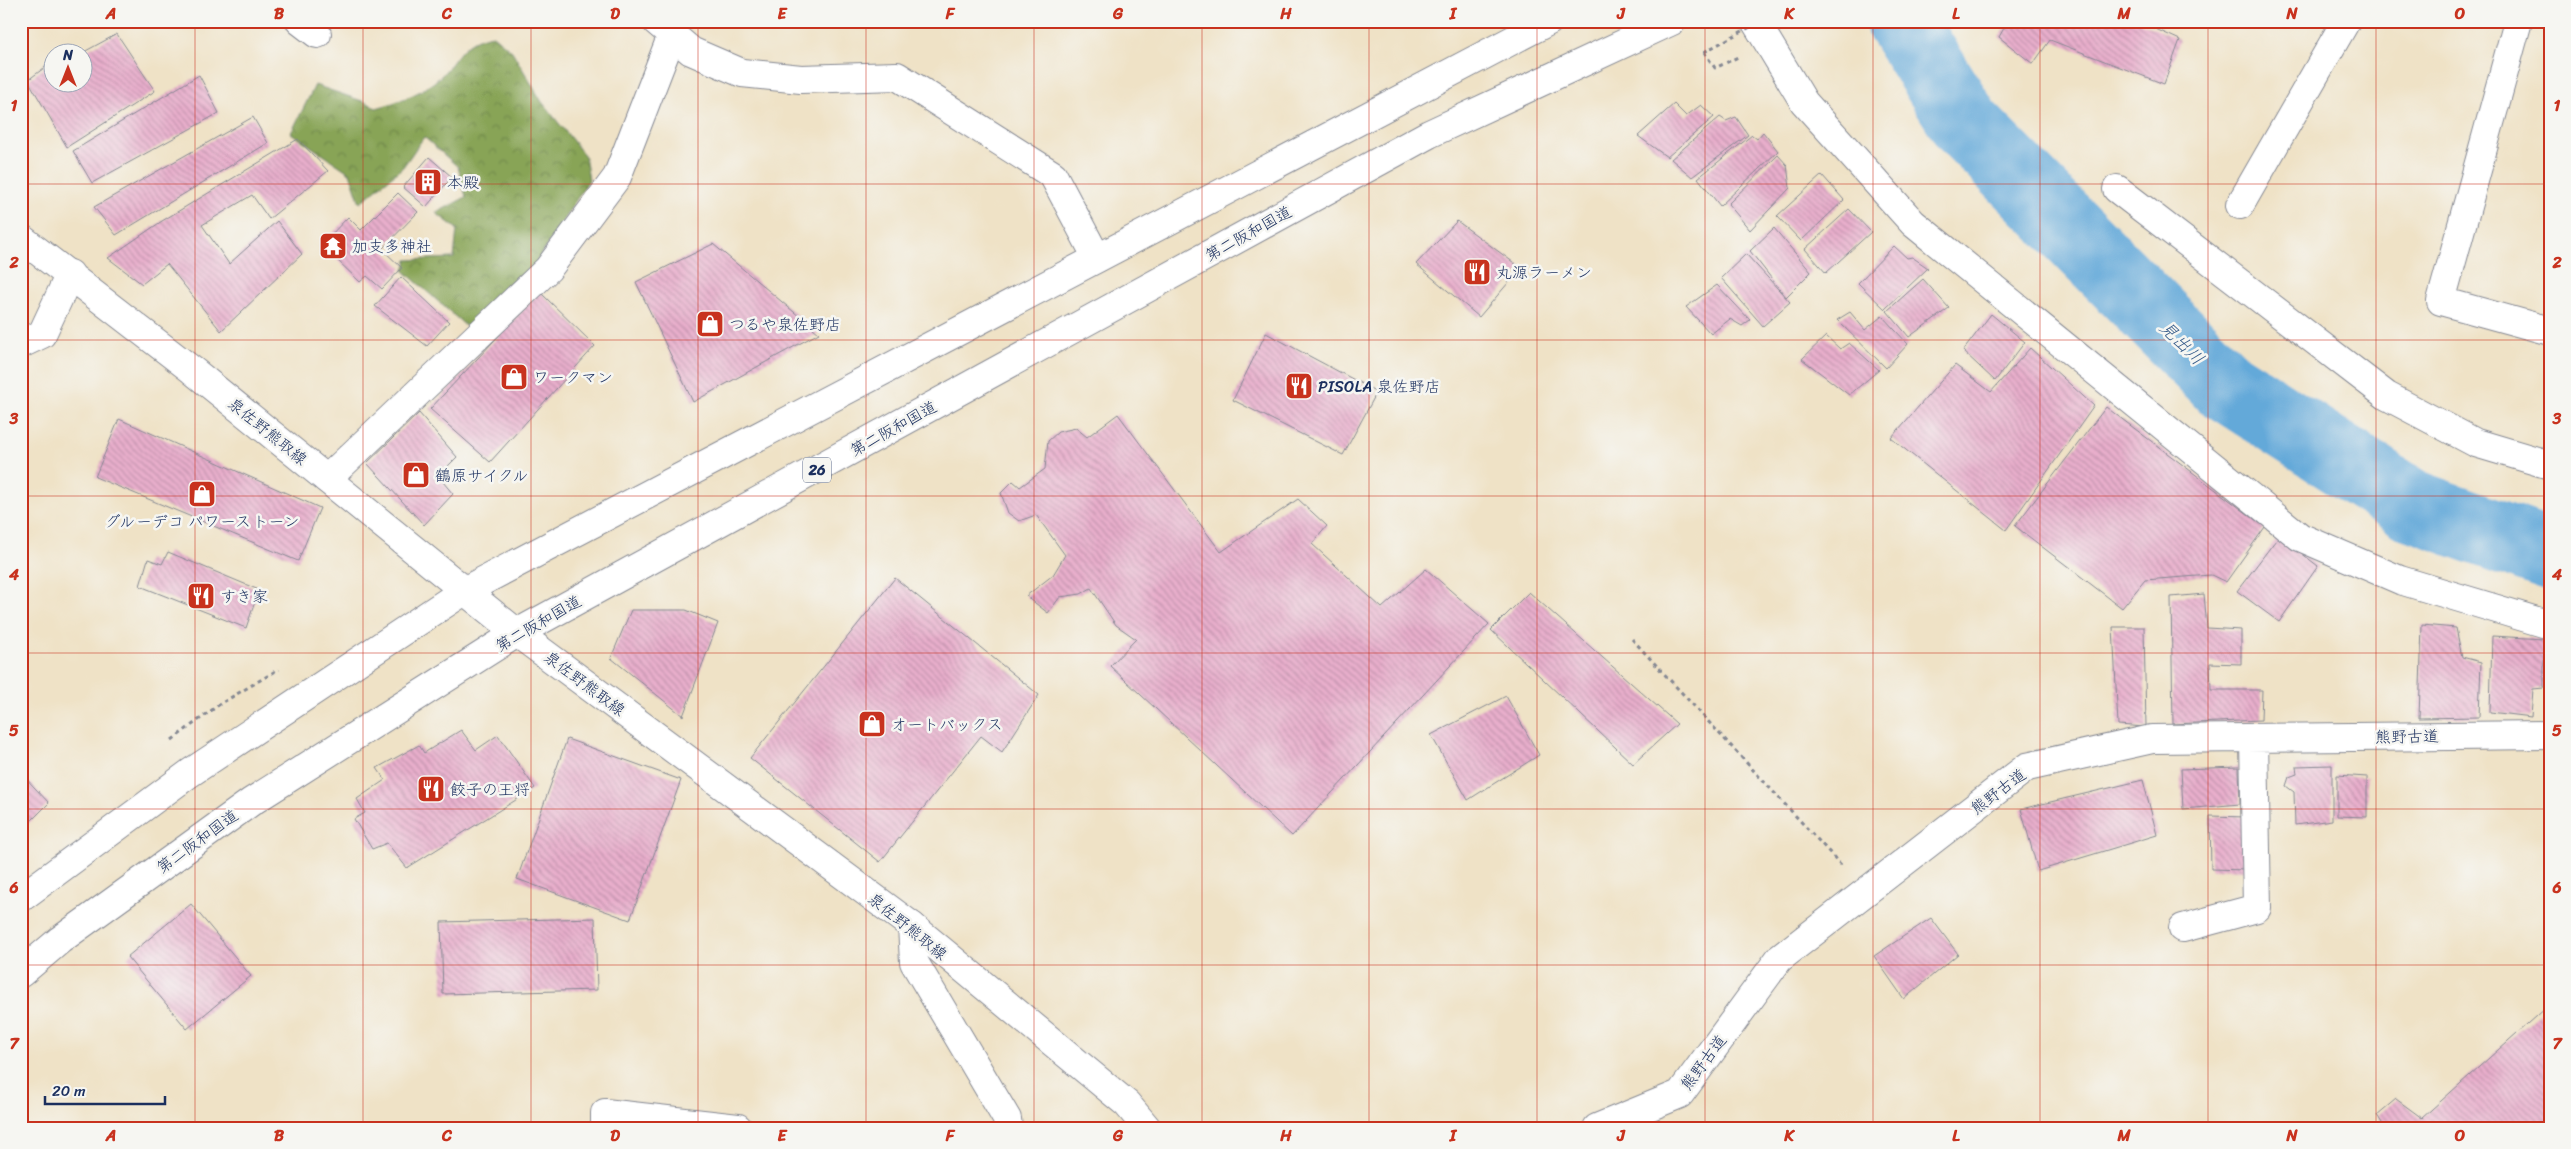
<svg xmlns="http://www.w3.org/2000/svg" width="2571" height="1149" font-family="Sriracha,'Klee One',sans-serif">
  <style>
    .forest { fill: url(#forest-crowns); stroke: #526a5a }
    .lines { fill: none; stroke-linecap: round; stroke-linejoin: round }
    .river { stroke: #63a9d9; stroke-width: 72 }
    .building { fill: url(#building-back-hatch) }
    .street-casing { stroke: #858892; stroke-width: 30 }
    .secondary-casing { stroke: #858892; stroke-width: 30 }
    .highway-casing { stroke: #858892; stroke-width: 30 }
    .path { stroke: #858892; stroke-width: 3; stroke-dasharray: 4 4; stroke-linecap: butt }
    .street { stroke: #fff; stroke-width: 28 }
    .secondary { stroke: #fff; stroke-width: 28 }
    .highway { stroke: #fff; stroke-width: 28 }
    .path-bridge { stroke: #858892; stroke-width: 3; stroke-dasharray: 4 4; stroke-linecap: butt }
    .grid { fill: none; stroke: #c8321e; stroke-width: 1; stroke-opacity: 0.55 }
    .labels { text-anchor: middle; stroke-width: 5; stroke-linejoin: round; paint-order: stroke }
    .shield { fill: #f6f6f2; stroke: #5d6b8a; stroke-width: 1 }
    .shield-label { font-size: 15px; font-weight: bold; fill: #1b2f5e }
    .poi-label { font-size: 16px; fill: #1b2f5e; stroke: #f6f6f2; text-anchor: start }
    .street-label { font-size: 16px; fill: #1b2f5e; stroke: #f6f6f2 }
    .water-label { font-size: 18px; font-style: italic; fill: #345a89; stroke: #f6f6f2 }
    .neatline { fill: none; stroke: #c8321e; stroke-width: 2 }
    .grid-label { font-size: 16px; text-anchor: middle; font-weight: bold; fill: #c8321e }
  </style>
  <defs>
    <pattern id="forest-crowns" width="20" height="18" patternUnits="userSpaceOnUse" patternTransform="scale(1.25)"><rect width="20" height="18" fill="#88a456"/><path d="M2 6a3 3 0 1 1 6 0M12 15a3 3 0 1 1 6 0" fill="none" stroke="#6e864a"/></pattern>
    <pattern id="building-back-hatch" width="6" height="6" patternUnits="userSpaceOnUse" patternTransform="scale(1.25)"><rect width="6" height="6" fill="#e9afcc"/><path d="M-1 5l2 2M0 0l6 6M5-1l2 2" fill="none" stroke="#bc8fa9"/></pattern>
  </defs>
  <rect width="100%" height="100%" fill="#f6f6f2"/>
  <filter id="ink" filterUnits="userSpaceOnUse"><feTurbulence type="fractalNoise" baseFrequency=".02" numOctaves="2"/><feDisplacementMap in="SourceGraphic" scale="10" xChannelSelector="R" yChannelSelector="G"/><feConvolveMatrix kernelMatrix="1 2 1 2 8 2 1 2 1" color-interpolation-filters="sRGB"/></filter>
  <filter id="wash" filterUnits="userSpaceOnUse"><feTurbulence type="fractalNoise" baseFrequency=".0096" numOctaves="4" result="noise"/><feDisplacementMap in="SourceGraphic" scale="20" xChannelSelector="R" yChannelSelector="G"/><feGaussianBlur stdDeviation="1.12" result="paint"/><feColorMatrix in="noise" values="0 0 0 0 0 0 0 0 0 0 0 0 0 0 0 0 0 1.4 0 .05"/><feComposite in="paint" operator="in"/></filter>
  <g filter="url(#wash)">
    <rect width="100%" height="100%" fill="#efe2c6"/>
    <!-- forest -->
    <path class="forest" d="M 493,35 L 512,51 L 542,102 L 585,156 L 589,180 L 535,264 L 468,328 L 404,271 L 407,260 L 454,258 L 457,229 L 436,213 L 466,197 L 458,167 L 424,137 L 403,167 L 360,203 L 350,173 L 291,133 L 315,85 L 368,103 L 376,108 C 398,102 423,93 440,77 C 460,57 461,40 493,35 Z"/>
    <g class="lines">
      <!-- river -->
      <path class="river" d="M 1901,21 L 1966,125 L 2221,382 L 2412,505 L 2550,555"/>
    </g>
    <g id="blocks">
      <!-- building -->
      <path class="building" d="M 2008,21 L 2041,21 L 2045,24 L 2046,21 L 2138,21 L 2180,40 L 2164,84 L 2050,40 L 2033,64 L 1999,37 Z
        M 117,34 L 155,91 L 67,147 L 28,80 L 52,62 L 52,82 L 82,82 L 82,53 Z
        M 199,75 L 219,113 L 92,183 L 73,151 Z
        M 1674,104 L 1686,116 L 1701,105 L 1714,117 L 1667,157 L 1638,136 Z
        M 253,117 L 268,143 L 116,235 L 94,207 Z
        M 1720,117 L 1726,121 L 1736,117 L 1748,135 L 1692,177 L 1671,159 Z
        M 1763,132 L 1778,151 L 1720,206 L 1698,178 L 1752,135 L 1757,139 Z
        M 298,139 L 328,171 L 269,219 L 252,195 L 202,225 L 229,264 L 277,221 L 302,254 L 221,331 L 167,264 L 142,284 L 108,258 L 162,221 Z
        M 1778,155 L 1787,165 L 1790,188 L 1750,230 L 1728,204 Z
        M 429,157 L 452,177 L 426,207 L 403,187 Z
        M 1822,175 L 1844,200 L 1801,241 L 1777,216 Z
        M 398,193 L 418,212 L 382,249 L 402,268 L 382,289 L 367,276 L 360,282 L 335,258 L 342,251 L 328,238 L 348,217 L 361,230 Z
        M 1849,209 L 1871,232 L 1826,273 L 1805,249 Z
        M 1457,221 L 1521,268 L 1479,317 L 1416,264 Z
        M 1774,228 L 1811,272 L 1786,297 L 1750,251 Z
        M 713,244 L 819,333 L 693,402 L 636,282 Z
        M 1894,246 L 1907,258 L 1912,257 L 1928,268 L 1885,309 L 1858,283 Z
        M 1746,254 L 1790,302 L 1763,326 L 1721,278 Z
        M 401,277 L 449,322 L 427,346 L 375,306 Z
        M 1923,279 L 1949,308 L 1909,337 L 1887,311 Z
        M 1717,285 L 1750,320 L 1742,326 L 1730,319 L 1711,334 L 1686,307 Z
        M 540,292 L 595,346 L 490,462 L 430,409 Z
        M 1850,312 L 1865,330 L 1882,316 L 1908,344 L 1886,368 L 1837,320 Z
        M 1991,314 L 2025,342 L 1995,381 L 1963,351 Z
        M 1266,333 L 1377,392 L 1343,455 L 1233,400 Z
        M 1826,336 L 1840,349 L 1849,343 L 1879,370 L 1849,395 L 1802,359 Z
        M 2030,348 L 2094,406 L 2006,530 L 1891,438 L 1955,365 L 1991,392 Z
        M 2106,407 L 2265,527 L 2226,582 L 2211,575 L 2145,580 L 2122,608 L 2015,526 Z
        M 419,413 L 457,457 L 438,476 L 453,494 L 424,525 L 367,463 Z
        M 1118,414 L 1221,552 L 1298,499 L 1327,526 L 1312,544 L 1382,608 L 1426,569 L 1489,624 L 1292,836 L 1110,666 L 1136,639 L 1116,625 L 1091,588 L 1081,594 L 1060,597 L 1048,613 L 1026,596 L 1053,575 L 1065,555 L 1036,515 L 1019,521 L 1008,513 L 1001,493 L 1013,481 L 1020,487 L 1045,469 L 1048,441 L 1058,432 L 1076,428 L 1087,437 Z
        M 119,419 L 320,508 L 298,561 L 95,477 Z
        M 2279,536 L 2318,566 L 2279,622 L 2237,591 Z
        M 168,552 L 259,590 L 246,628 L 140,586 L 148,559 L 162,564 Z
        M 895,578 L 1039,695 L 1002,752 L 981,736 L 880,862 L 750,758 Z
        M 1529,592 L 1677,724 L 1633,764 L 1491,630 Z
        M 2204,594 L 2207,628 L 2241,630 L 2241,664 L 2210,663 L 2211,690 L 2262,690 L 2261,720 L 2173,724 L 2171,597 Z
        M 631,610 L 686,610 L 718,623 L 683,716 L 611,658 Z
        M 2422,625 L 2456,628 L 2462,657 L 2481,662 L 2479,717 L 2419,718 Z
        M 2113,627 L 2144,627 L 2146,727 L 2118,725 Z
        M 2492,636 L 2544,639 L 2544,688 L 2533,689 L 2531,717 L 2490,712 Z
        M 1506,696 L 1539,755 L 1468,800 L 1431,735 Z
        M 461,730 L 476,750 L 498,735 L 535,788 L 407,868 L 387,843 L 372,849 L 354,819 L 365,813 L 357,799 L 385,780 L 377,768 L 419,745 L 424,753 Z
        M 567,739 L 681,780 L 630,920 L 517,879 Z
        M 2332,765 L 2332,820 L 2295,825 L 2294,792 L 2286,786 L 2289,777 L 2297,774 L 2296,766 Z
        M 2239,767 L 2240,804 L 2183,809 L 2181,769 Z
        M 21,773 L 49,803 L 27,825 L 21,817 Z
        M 2337,775 L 2367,777 L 2367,817 L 2337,816 Z
        M 2143,780 L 2157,835 L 2038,871 L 2021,809 Z
        M 2210,816 L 2246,817 L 2246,870 L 2211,869 Z
        M 191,904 L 251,976 L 187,1029 L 127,957 Z
        M 595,918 L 597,990 L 443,994 L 441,922 Z
        M 1931,918 L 1958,954 L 1904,999 L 1874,956 Z
        M 2546,1007 L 2550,1011 L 2550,1128 L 2385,1128 L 2377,1115 L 2396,1099 L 2422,1118 Z"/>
    </g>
  </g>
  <g filter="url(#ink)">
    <use href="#blocks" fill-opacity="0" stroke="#858892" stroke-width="1"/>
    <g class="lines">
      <defs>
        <path id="street" d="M 300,21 L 317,34
          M 656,21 L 691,51 L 742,73 L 801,79 L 897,76 L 1053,175 L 1097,258
          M 1755,21 L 1804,102 L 1913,223 L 2300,537 L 2400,580 L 2550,625
          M 2518,21 L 2441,301 L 2550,331
          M 2117,189 L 2387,396 L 2476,443 L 2550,465
          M 2240,205 L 2346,21
          M 21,344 L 42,334 L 70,274
          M 327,479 L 548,269 L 617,177 L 672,35
          M 912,926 L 914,962 L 1007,1119 L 1008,1128
          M 2183,928 L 2257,908 L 2254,738
          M 605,1128 L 605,1113 L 738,1128
          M 1597,1128 L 1680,1094 L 1779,959 L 2027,767 L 2152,739 L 2550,735"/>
        <path id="secondary" d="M 21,238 L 192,370 L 517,633 L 912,926 L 1127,1104 L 1147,1128"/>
        <path id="highway" d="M 21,898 L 190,773 L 464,591 L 1549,21
          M 21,973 L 60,940 L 251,802 L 517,633 L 1429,134 L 1672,21"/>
      </defs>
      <!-- street casing -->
      <use href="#street" class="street-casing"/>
      <!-- secondary casing -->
      <use href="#secondary" class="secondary-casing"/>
      <!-- highway casing -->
      <use href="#highway" class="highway-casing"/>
      <!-- path -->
      <path class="path" d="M 1704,52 L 1715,68 L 1738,57
        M 1632,639 L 1842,866
        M 172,740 L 220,704 L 279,669"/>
      <!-- street -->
      <use href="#street" class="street"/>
      <!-- secondary -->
      <use href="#secondary" class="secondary"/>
      <!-- highway -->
      <use href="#highway" class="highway"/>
      <!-- path-bridge -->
      <path class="path-bridge" d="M 1704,52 L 1761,21"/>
    </g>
  </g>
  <!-- grid -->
  <path class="grid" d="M 195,21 L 195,1128M 363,21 L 363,1128M 531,21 L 531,1128M 698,21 L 698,1128M 866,21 L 866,1128M 1034,21 L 1034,1128M 1202,21 L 1202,1128M 1369,21 L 1369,1128M 1537,21 L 1537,1128M 1705,21 L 1705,1128M 1873,21 L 1873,1128M 2040,21 L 2040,1128M 2208,21 L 2208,1128M 2376,21 L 2376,1128M 21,184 L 2550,184M 21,340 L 2550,340M 21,496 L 2550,496M 21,653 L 2550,653M 21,809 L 2550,809M 21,965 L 2550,965"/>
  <!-- icons -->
  <defs>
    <symbol id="building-square" viewBox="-11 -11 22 22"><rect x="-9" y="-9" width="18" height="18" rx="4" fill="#c8321e" stroke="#f6f6f2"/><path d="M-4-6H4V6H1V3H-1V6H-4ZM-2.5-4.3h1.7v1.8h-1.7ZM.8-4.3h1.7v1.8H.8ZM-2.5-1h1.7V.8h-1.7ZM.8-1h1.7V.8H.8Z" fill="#fff"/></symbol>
    <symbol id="temple-square" viewBox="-11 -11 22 22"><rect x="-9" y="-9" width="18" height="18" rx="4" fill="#c8321e" stroke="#f6f6f2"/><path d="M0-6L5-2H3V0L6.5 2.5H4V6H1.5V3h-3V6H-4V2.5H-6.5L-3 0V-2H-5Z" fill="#fff"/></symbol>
    <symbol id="restaurant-square" viewBox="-11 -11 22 22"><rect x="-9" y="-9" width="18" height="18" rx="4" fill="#c8321e" stroke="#f6f6f2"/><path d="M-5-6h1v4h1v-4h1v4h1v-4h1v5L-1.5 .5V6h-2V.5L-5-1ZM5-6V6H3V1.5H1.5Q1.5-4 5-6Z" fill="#fff"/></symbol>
    <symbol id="shop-square" viewBox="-11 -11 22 22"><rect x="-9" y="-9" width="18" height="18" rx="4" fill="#c8321e" stroke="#f6f6f2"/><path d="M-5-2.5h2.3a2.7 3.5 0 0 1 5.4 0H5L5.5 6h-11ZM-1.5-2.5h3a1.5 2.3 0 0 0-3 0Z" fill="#fff"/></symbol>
  </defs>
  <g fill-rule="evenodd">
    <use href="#building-square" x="412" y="166" width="32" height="32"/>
    <use href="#temple-square" x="317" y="230" width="32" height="32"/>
    <use href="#restaurant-square" x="1461" y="256" width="32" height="32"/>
    <use href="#shop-square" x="694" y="308" width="32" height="32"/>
    <use href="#shop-square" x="498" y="361" width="32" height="32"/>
    <use href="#restaurant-square" x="1283" y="370" width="32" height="32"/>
    <use href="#shop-square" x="400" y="459" width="32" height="32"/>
    <use href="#shop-square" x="186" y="478" width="32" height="32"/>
    <use href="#restaurant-square" x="185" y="580" width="32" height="32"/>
    <use href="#shop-square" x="856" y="708" width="32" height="32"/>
    <use href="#restaurant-square" x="415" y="773" width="32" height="32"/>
  </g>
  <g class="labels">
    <!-- shield labels -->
    <rect class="shield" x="803" y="457.5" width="28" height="25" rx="4"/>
    <g class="shield-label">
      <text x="817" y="475">26</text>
    </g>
    <!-- poi labels -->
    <g class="poi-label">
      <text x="447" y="188">本殿</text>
      <text x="352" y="252">加支多神社</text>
      <text x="1496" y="278">丸源ラーメン</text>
      <text x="729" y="330">つるや泉佐野店</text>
      <text x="533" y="383">ワークマン</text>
      <text x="1318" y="392">PISOLA 泉佐野店</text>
      <text x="435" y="481">鶴原サイクル</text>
      <text x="202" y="527" text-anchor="middle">グルーデコ パワーストーン</text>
      <text x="220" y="602">すき家</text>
      <text x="891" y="730">オートバックス</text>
      <text x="450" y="795">餃子の王将</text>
    </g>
    <!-- street labels -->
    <g class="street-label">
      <text transform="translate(1248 233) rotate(-29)" y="6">第二阪和国道</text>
      <text transform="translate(893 428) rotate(-29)" y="6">第二阪和国道</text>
      <text transform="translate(268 431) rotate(39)" y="6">泉佐野熊取線</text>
      <text transform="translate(538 623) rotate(-30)" y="6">第二阪和国道</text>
      <text transform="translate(585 683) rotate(37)" y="6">泉佐野熊取線</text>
      <text transform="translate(2407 736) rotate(-1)" y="6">熊野古道</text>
      <text transform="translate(1998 791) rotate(-37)" y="6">熊野古道</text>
      <text transform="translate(197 841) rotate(-36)" y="6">第二阪和国道</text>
      <text transform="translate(908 926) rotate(39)" y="6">泉佐野熊取線</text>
      <text transform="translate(1703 1062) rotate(-53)" y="6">熊野古道</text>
    </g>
    <!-- water labels -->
    <g class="water-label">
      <text transform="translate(2182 343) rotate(45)" y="6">見出川</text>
    </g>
  </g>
  <!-- margin -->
  <rect width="2571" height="1149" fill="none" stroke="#f6f6f2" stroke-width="55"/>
  <!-- north arrow -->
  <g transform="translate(68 68)"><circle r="24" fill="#f6f6f2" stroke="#9ea6b7"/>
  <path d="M0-4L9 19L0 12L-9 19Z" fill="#c8321e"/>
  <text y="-8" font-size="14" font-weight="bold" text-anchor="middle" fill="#1b2f5e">N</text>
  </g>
  <!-- scale -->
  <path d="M45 1096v8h120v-8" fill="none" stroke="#1b2f5e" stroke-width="2.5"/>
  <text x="52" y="1096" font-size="15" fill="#1b2f5e" stroke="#f6f6f2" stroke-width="4" paint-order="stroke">20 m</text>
  <rect x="28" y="28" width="2516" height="1094" class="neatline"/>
  <g class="grid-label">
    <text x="111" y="19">A</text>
    <text x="279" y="19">B</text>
    <text x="447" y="19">C</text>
    <text x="615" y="19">D</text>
    <text x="782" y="19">E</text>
    <text x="950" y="19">F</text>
    <text x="1118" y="19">G</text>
    <text x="1286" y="19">H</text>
    <text x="1453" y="19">I</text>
    <text x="1621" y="19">J</text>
    <text x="1789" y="19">K</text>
    <text x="1956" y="19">L</text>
    <text x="2124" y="19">M</text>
    <text x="2292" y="19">N</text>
    <text x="2460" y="19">O</text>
    <text x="14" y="111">1</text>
    <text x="2557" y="111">1</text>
    <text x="14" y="268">2</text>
    <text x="2557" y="268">2</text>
    <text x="14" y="424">3</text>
    <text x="2557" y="424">3</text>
    <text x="14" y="580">4</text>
    <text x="2557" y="580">4</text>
    <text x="14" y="736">5</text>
    <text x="2557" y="736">5</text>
    <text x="14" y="893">6</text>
    <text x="2557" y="893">6</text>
    <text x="14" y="1049">7</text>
    <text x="2557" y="1049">7</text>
    <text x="111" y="1141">A</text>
    <text x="279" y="1141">B</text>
    <text x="447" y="1141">C</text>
    <text x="615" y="1141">D</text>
    <text x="782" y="1141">E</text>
    <text x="950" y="1141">F</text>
    <text x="1118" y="1141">G</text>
    <text x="1286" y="1141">H</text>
    <text x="1453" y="1141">I</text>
    <text x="1621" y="1141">J</text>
    <text x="1789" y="1141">K</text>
    <text x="1956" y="1141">L</text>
    <text x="2124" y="1141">M</text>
    <text x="2292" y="1141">N</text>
    <text x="2460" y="1141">O</text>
  </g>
</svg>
